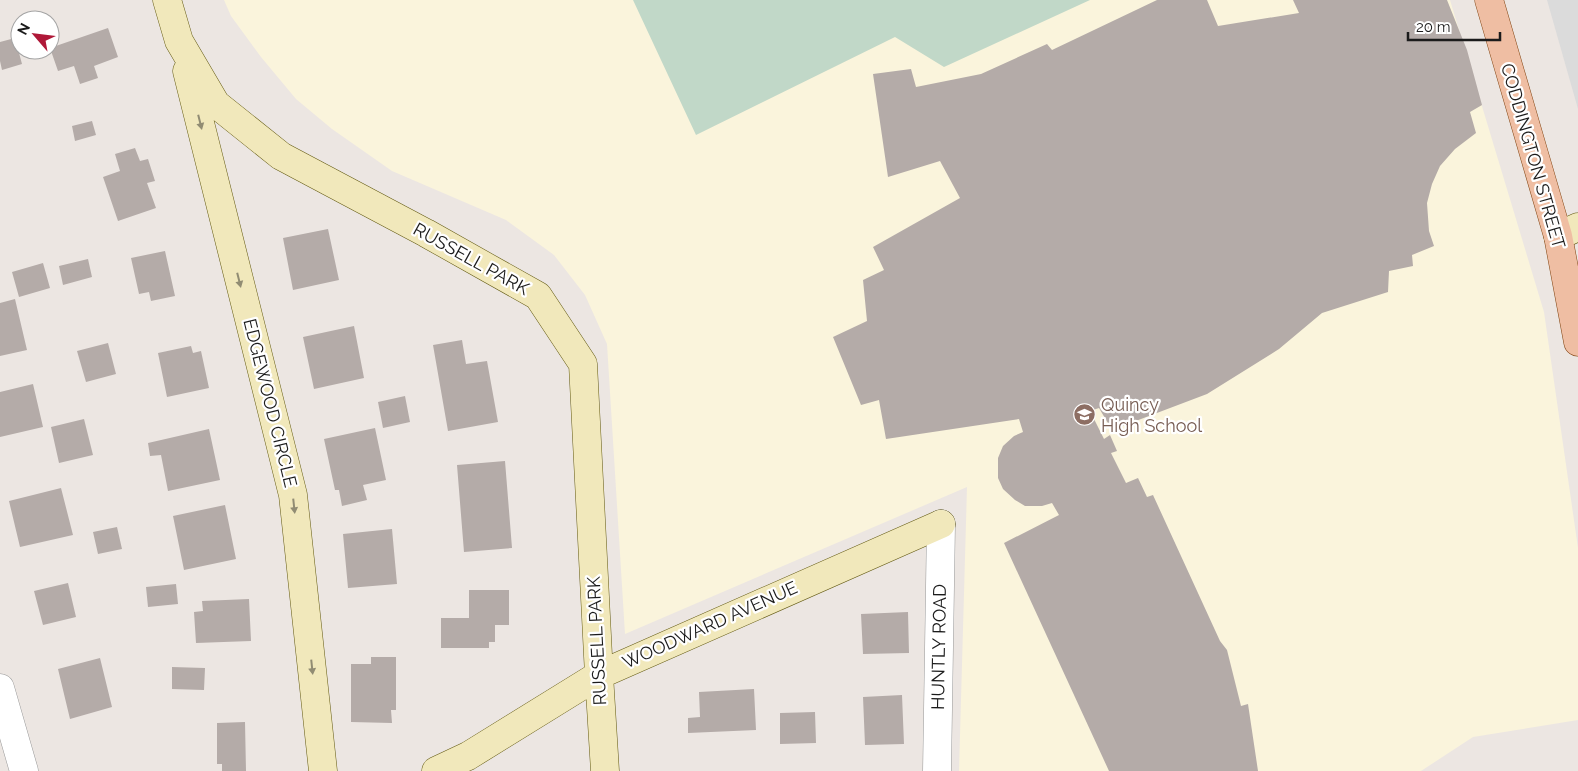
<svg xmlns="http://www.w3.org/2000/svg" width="1578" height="771" font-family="Raleway,sans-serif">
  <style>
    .education { fill: #faf4dc }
    .wetland { fill: #c1d8c8 }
    .parking { fill: #dbdbdb }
    .building { fill: #b4aba8 }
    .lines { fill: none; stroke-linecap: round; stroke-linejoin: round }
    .street-casing { stroke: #989898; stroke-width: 29 }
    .secondary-casing { stroke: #635a12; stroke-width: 29 }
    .primary-casing { stroke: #814412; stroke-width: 29 }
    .street { stroke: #fff; stroke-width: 28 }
    .secondary { stroke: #f1e8bb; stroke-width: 28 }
    .primary { stroke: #efbea3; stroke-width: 28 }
    .oneway { fill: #918c73 }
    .labels { text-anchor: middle; stroke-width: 4.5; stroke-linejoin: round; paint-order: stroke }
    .street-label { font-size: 18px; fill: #1b1b1b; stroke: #fff }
    .education-label { font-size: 18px; fill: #785e54; stroke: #fff; text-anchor: start }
  </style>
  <rect width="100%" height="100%" fill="#ece6e2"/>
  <!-- education -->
  <path class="education" d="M 224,0 L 1450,0 L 1544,312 L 1578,548 L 1578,720 L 1473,737 L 1421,771 L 959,771 L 967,487 L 625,634 L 607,344 L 585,295 L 554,255 L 506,220 L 392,171 L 332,129 L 296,99 L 261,57 L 231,16 Z"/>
  <!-- wetland -->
  <path class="wetland" d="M 633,0 L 1090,0 L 944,67 L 895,37 L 696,135 Z"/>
  <!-- parking -->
  <path class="parking" d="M 1547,0 L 1578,0 L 1578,109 Z"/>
  <!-- building -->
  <path class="building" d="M 1157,0 L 1207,0 L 1218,26 L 1299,13 L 1293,0 L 1447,0 L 1467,50 L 1482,105 L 1470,112 L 1476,133 L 1455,149 L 1440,166 L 1432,184 L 1427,203 L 1429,231 L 1434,246 L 1412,255 L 1413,266 L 1389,271 L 1388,292 L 1322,313 L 1279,349 L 1207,394 L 1112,430 L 1099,408 L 1090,411 L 1104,439 L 1110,435 L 1117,451 L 1111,453 L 1126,483 L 1138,478 L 1147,497 L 1153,495 L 1220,641 L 1227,650 L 1241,706 L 1248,704 L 1258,771 L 1109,771 L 1004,543 L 1059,515 L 1052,503 L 1042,506 L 1025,506 L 1015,500 L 1003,489 L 998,478 L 998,458 L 1003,446 L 1014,436 L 1023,432 L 1019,419 L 886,439 L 879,400 L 861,405 L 833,337 L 867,321 L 863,280 L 884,270 L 873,247 L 960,198 L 940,161 L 888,177 L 873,74 L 911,69 L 916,87 L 981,74 L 1047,44 L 1052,50 Z
    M 108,28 L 118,57 L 94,66 L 98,78 L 80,84 L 74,66 L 58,71 L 50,48 Z
    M 15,38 L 22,64 L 2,70 L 0,61 L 0,42 Z
    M 92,121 L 96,135 L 75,141 L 72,126 Z
    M 135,148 L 140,161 L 148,159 L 155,181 L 147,183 L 156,208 L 118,221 L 103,177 L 120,171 L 115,154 Z
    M 328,229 L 339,280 L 293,290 L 283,238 Z
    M 165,251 L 175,296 L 151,301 L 149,292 L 139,294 L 131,258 Z
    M 88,259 L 92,277 L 63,285 L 59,266 Z
    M 43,263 L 50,288 L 19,297 L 12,272 Z
    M 15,299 L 27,350 L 0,356 L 0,303 Z
    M 354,326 L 364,378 L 314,389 L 303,337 Z
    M 462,340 L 466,364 L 487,361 L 498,422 L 448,431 L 433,345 Z
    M 108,343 L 116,374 L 86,382 L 77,351 Z
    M 191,346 L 193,353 L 201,351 L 209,388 L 167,397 L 158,353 Z
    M 33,384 L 43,427 L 0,437 L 0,392 Z
    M 405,396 L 410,422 L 383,428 L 378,402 Z
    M 84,419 L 93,455 L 59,463 L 51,427 Z
    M 375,428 L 386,480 L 363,485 L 367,500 L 342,506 L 339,490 L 335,490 L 324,439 Z
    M 209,429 L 220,480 L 168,491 L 161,455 L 150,456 L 148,443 Z
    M 505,461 L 512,548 L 464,552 L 457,465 Z
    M 61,488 L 73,535 L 20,547 L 9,501 Z
    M 225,505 L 236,559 L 184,570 L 173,516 Z
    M 117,527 L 122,549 L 98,554 L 93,532 Z
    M 392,529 L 397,584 L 348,588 L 343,534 Z
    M 68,583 L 76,617 L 43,625 L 34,591 Z
    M 176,584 L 178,604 L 148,607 L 146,587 Z
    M 469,590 L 509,590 L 509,625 L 495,625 L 495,642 L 489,642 L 489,648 L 441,648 L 441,618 L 469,618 Z
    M 249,599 L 251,641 L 196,643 L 194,612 L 203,611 L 202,601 Z
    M 908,612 L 909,653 L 863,654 L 861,614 Z
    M 371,657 L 396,657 L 396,710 L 391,710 L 392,723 L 351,722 L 351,664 L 371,664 Z
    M 100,658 L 112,707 L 70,719 L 58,669 Z
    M 172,667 L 205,668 L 204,690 L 172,689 Z
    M 754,689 L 756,730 L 688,733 L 688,718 L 700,717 L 699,692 Z
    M 902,695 L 904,744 L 865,745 L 863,697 Z
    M 815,712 L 816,743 L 780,744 L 780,713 Z
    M 245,722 L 246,771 L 222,771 L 222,764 L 217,764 L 217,723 Z"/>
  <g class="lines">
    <defs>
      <path id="street" d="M 0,688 L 24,771
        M 937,771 L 941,524"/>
      <path id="secondary" d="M 167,0 L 179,41 L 216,104 L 281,156 L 426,233 L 538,296 L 583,364 L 599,675 L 605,771
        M 187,71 L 293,495 L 323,771
        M 1558,236 L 1578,227
        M 436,771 L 468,756 L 599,675 L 941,524"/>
      <path id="primary" d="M 1489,0 L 1558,236 L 1578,342"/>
    </defs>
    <!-- street casing -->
    <use href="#street" class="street-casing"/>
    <!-- secondary casing -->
    <use href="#secondary" class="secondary-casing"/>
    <!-- primary casing -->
    <use href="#primary" class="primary-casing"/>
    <!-- street -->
    <use href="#street" class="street"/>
    <!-- secondary -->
    <use href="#secondary" class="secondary"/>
    <!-- primary -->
    <use href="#primary" class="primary"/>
  </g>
  <!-- one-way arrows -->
  <defs><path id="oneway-solid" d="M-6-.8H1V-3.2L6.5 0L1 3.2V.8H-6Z" transform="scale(1.25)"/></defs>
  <g class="oneway">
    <use href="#oneway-solid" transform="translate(200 122) rotate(76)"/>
    <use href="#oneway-solid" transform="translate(239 280) rotate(76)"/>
    <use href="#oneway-solid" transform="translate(294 506) rotate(84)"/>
    <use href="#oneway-solid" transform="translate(312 667) rotate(84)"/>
  </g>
  <!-- icons -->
  <defs>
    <symbol id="school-disc" viewBox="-11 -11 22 22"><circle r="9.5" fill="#8d6e63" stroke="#fff"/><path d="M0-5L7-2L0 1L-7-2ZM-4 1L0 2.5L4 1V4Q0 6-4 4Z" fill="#fff"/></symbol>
  </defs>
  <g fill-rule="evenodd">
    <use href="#school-disc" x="1072" y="402" width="25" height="25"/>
  </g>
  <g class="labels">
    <!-- street labels -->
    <g class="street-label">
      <text transform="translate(1533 156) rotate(74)" y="6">CODDINGTON STREET</text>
      <text transform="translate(471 259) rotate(29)" y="6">RUSSELL PARK</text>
      <text transform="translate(270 403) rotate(76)" y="6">EDGEWOOD CIRCLE</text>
      <text transform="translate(710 625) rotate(-24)" y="6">WOODWARD AVENUE</text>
      <text transform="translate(597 641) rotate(-93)" y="6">RUSSELL PARK</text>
      <text transform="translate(939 647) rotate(-89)" y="6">HUNTLY ROAD</text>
    </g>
    <!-- education labels -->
    <g class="education-label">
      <text x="1101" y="411">Quincy<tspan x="1101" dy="21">High School</tspan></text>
    </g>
  </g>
  <!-- north arrow -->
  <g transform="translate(35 35) rotate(298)"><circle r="24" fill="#ffffff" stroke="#a4a4a4"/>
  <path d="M0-4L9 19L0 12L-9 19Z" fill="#af1838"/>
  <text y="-8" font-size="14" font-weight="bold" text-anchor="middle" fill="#1b1b1b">N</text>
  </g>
  <!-- scale -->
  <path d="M1408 32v8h92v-8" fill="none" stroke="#1b1b1b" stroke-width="2.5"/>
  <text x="1416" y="32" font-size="15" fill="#1b1b1b" stroke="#ffffff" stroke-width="4" paint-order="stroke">20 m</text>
</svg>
